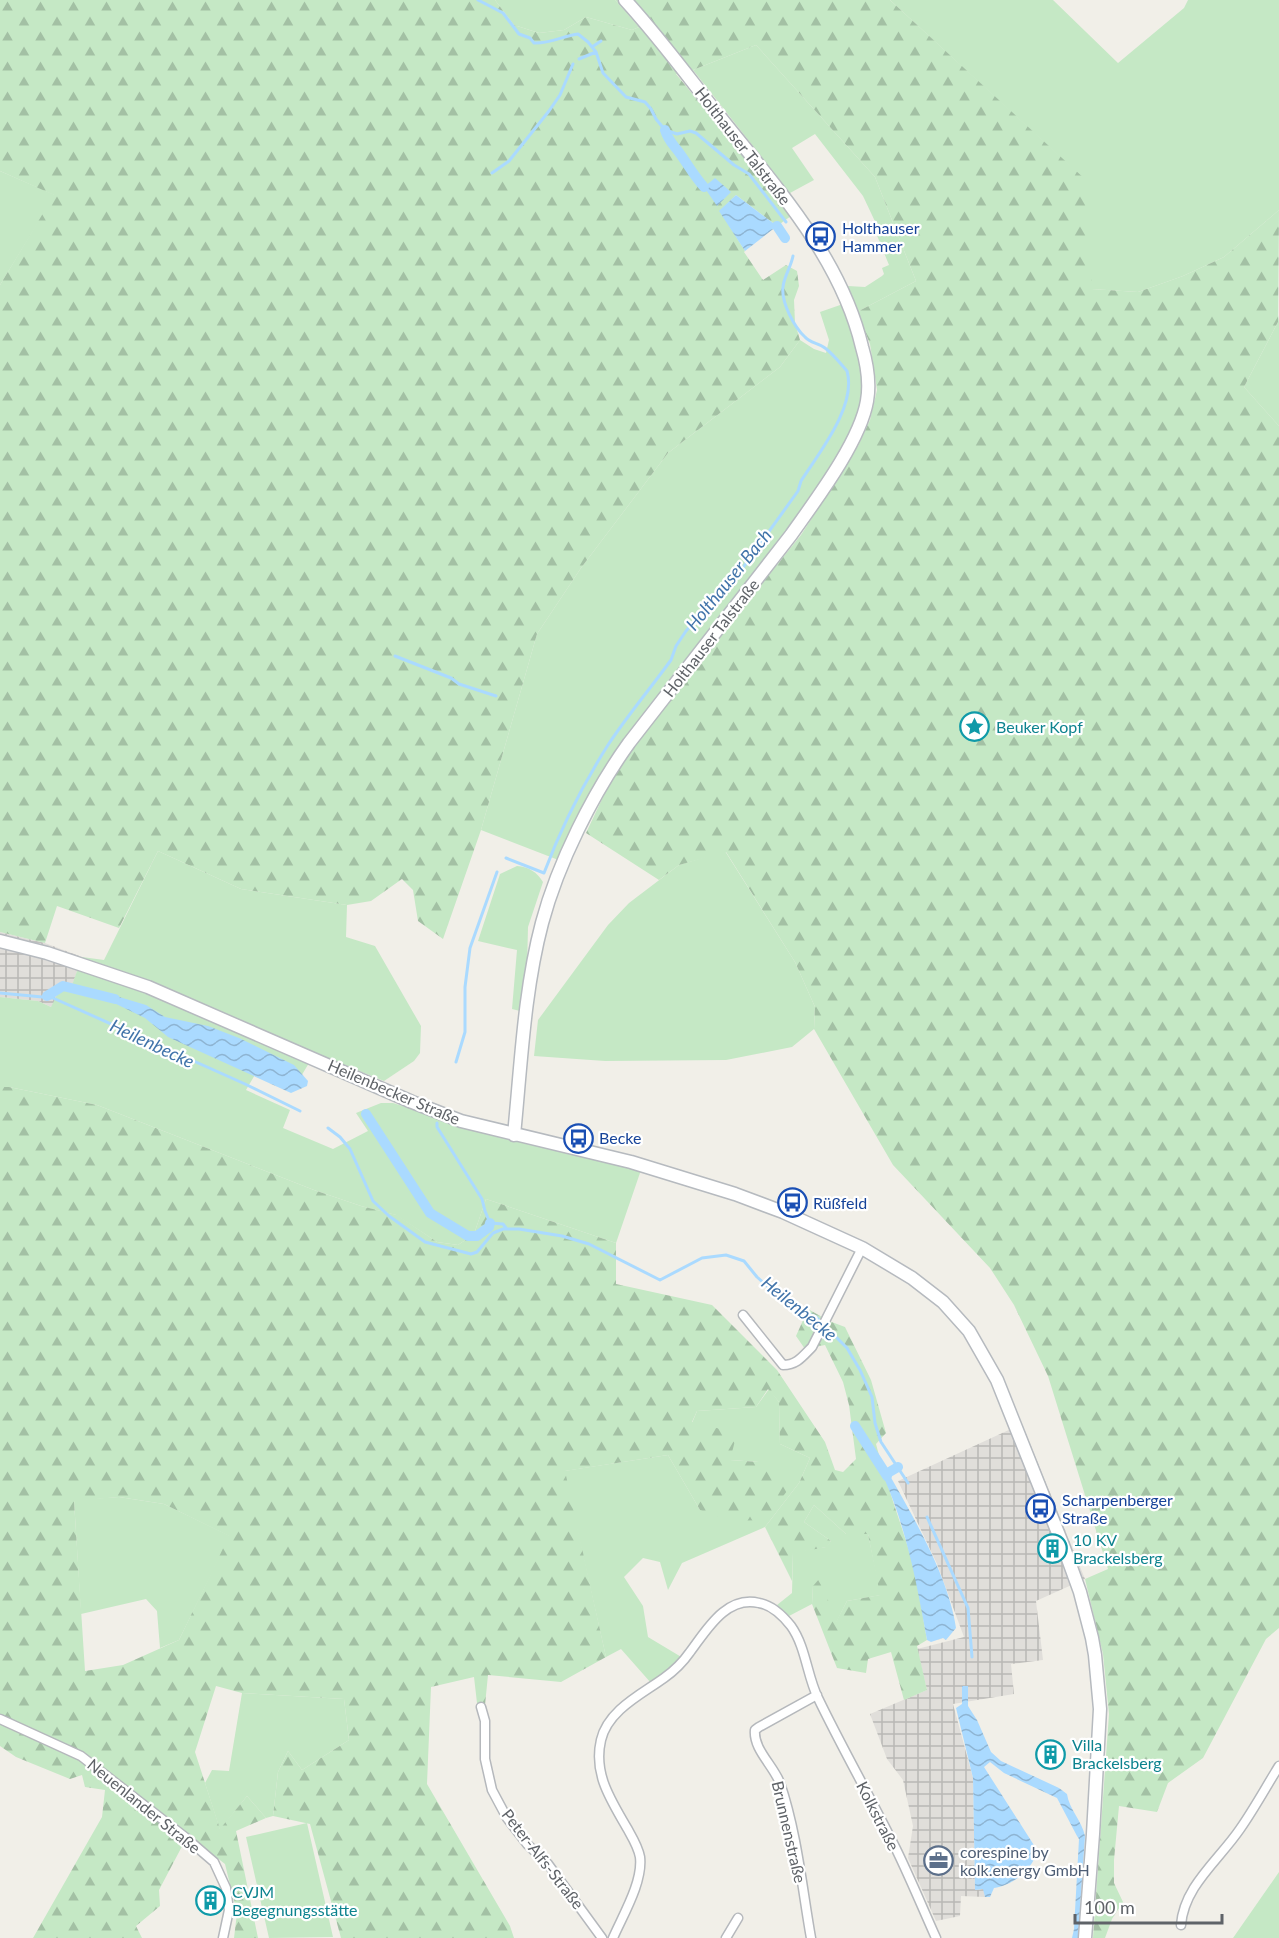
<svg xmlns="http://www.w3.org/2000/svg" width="1279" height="1938" font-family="Lato,sans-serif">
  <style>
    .industrial { fill: url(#industrial-grid) }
    .green { fill: #c5e8c5 }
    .forest { fill: url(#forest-firs); fill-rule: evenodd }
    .water { fill: url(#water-waves) }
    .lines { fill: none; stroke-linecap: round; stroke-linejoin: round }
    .stream { stroke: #aadaff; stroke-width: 3 }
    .canal { stroke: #aadaff; stroke-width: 10 }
    .street-casing { stroke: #b5b8bc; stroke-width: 11 }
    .secondary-casing { stroke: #b6babf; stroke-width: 15 }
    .street { stroke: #fff; stroke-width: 8 }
    .secondary { stroke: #fff; stroke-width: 12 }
    .labels { text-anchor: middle; stroke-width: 4.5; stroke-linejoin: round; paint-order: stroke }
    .street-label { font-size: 16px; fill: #5f6368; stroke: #fff }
    .transit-label { font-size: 16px; fill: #164399; stroke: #fff; text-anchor: start }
    .culture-label { font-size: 16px; fill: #0d838f; stroke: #fff; text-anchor: start }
    .service-label { font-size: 16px; fill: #4e5e75; stroke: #fff; text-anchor: start }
    .water-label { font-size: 18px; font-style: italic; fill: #4174aa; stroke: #fff }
  </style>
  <defs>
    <pattern id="industrial-grid" width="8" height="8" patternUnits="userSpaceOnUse" patternTransform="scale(1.5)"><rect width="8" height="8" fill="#e0deda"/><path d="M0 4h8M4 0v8" fill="none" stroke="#b9b8b5"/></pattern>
    <pattern id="forest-firs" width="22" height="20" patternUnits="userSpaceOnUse" patternTransform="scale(1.5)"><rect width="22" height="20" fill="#c5e8c5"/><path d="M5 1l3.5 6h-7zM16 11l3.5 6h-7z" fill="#a3c0a4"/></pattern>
    <pattern id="water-waves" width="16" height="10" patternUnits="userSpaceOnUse" patternTransform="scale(1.5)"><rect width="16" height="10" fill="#aadaff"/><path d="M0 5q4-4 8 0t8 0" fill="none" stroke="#8eb4d2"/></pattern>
  </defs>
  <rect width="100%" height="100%" fill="#f1efe8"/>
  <!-- industrial -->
  <path class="industrial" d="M 0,932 L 45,943 L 82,957 L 71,989 L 51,1007 L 38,1001 L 0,997 Z
    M 1022,1424 L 1085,1579 L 1036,1601 L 1043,1660 L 1011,1664 L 1014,1694 L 953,1704 L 973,1778 L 975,1890 L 984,1889 L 985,1897 L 961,1896 L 960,1916 L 936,1921 L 908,1858 L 913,1826 L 903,1780 L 887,1759 L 870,1714 L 927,1690 L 917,1649 L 964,1637 L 937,1564 L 898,1481 Z"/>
  <!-- green -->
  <path class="green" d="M 495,0 L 615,0 L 639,27 L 632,30 L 586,17 L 564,30 L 539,33 L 514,25 Z
    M 890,0 L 1053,0 L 1118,63 L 1184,8 L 1188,0 L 1279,0 L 1279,210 L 1224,257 L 1183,276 L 1138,292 L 1091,289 L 1085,180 Z
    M 756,45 L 875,177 L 916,281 L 857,312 L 848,286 L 865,287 L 882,276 L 884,274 L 882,268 L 889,265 L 876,233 L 880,232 L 863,196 L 815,134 L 792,148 L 814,180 L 790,193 L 693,70 Z
    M 0,171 L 55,195 L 0,285 Z
    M 843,304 L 859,356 L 863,384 L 860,409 L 846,442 L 802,512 L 623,743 L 561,861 L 481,830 L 537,634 L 581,568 L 668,453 L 780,367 L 800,340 L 814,349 L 826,353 L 829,340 L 820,312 Z
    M 1279,315 L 1279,426 L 1244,387 L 1278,322 Z
    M 158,851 L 241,889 L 347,905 L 346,937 L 375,946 L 421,1026 L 420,1053 L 414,1061 L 384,1081 L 315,1053 L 294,1088 L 256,1073 L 246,1090 L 290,1110 L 283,1128 L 333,1149 L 368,1131 L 356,1113 L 381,1103 L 393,1103 L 472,1128 L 641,1170 L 616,1243 L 486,1199 L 474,1234 L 458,1245 L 437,1242 L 396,1215 L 361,1206 L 314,1190 L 97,1105 L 9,1087 L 0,1087 L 0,997 L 38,1001 L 51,1007 L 59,991 L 71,988 L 82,957 L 104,960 Z
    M 725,851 L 795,962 L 815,1007 L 814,1029 L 792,1047 L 726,1060 L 605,1061 L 534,1056 L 538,1020 L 608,925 L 629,903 L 679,865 Z
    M 517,866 C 529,867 537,872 543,882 L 528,927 L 527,969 L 520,1011 L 512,1009 L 517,950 L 478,941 L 500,874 Z
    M 769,1389 L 779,1402 L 780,1444 L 810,1458 L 799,1483 L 765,1527 L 682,1563 L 668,1590 L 660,1562 L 643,1558 L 624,1577 L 643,1606 L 648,1637 L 683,1658 L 651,1683 L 621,1649 L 606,1657 L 564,1471 L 668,1455 L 700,1510 L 759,1462 L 730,1460 L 692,1423 L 697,1411 L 756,1407 Z
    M 119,1497 L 164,1504 L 230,1536 L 179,1640 L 160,1648 L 157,1611 L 146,1599 L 81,1614 L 74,1500 Z
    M 814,1505 L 846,1534 L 868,1534 L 881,1595 L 847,1601 L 836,1623 L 813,1586 L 812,1604 L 789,1616 L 777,1605 L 792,1593 L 793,1552 L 826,1547 L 831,1541 L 804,1522 Z
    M 242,1693 L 344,1699 L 349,1740 L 302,1770 L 288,1751 L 278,1772 L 273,1816 L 266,1818 L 247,1796 L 220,1830 L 205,1783 L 212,1770 L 229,1771 Z
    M 307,1823 L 333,1937 L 269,1938 L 246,1837 Z
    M 1279,1872 L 1279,1938 L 1233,1938 Z"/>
  <!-- forest -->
  <path class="forest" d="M 0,0 L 495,0 L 514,25 L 539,33 L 564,30 L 586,17 L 632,30 L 639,27 L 615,0 L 890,0 L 1086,180 L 1092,289 L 1138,292 L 1183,276 L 1224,257 L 1279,210 L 1278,322 L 1244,387 L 1279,426 L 1279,1628 L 1266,1639 L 1203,1758 L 1168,1783 L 1157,1812 L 1119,1806 L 1114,1860 L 1114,1883 L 1123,1902 L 1112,1919 L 1105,1938 L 1093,1938 L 1109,1714 L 1103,1654 L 1085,1579 L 1108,1569 L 1048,1376 L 1014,1305 L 990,1268 L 893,1165 L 814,1029 L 815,1007 L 795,962 L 726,852 L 679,865 L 659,880 L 586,833 L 612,778 L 648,724 L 801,535 L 858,446 L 870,420 L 877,390 L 870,344 L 857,312 L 916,281 L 875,177 L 756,45 L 693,70 L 676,74 L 779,199 L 791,216 L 777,226 L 736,195 L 720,211 L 745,251 L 744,252 L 763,280 L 786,265 L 797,271 L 799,286 L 794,300 L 795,323 L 800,340 L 780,367 L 668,453 L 581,568 L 537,634 L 481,830 L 443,939 L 418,921 L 413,890 L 402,879 L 371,901 L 347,905 L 241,889 L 158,851 L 119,928 L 57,906 L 45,943 L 0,932 L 0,285 L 54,195 L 0,171 Z
    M 0,1087 L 9,1087 L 97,1105 L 314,1190 L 361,1206 L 397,1215 L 437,1242 L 458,1245 L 474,1234 L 486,1199 L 616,1243 L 616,1284 L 712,1305 L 777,1370 L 825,1442 L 835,1470 L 843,1472 L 856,1459 L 849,1405 L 843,1382 L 825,1345 L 805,1349 L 796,1336 L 808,1309 L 829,1321 L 845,1327 L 871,1380 L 886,1433 L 876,1444 C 885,1481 899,1517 910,1554 C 918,1582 922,1612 927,1640 L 917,1646 L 927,1690 L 904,1700 L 891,1652 L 868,1659 L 866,1673 L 837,1668 L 812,1604 L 813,1586 L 820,1578 L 836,1622 L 847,1601 L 880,1595 L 868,1534 L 846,1534 L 814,1505 L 804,1522 L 831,1541 L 827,1547 L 793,1553 L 792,1581 L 765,1527 L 799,1483 L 810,1458 L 780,1444 L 779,1402 L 768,1389 L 756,1407 L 697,1411 L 692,1422 L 737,1433 L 730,1460 L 759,1462 L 781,1474 L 787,1491 L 765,1520 L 730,1521 L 700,1510 L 668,1455 L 565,1471 L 606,1657 L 561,1682 L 488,1675 L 485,1705 L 477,1703 L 474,1677 L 431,1687 L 427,1784 L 510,1926 L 514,1938 L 341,1938 L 310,1824 L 273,1816 L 278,1772 L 288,1751 L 302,1770 L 349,1740 L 344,1699 L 242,1693 L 216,1686 L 195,1752 L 220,1829 L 247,1796 L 266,1818 L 236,1831 L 258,1938 L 234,1938 L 237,1913 L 225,1864 L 188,1835 L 159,1890 L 160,1906 L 136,1926 L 142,1938 L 33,1938 L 102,1817 L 105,1790 L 85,1787 L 82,1775 L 70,1779 L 16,1757 L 0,1746 ZM 119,1497 L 164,1504 L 229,1536 L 179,1640 L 123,1665 L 85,1671 L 74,1501 Z"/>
  <!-- water -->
  <path class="water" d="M 715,178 L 731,192 L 717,206 L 704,187 Z
    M 736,195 L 777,226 L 745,251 L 719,211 Z
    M 116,996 L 146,1005 L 165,1017 L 208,1026 L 239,1038 L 294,1065 L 308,1081 L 307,1086 L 291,1093 L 168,1037 L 145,1018 L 114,1003 Z
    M 889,1474 C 914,1518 949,1578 956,1628 L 946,1640 L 943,1638 L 931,1642 L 927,1640 C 917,1585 907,1530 884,1478 Z
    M 962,1686 L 968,1686 L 968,1706 L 977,1720 L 991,1752 L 1001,1761 L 1059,1788 L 1067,1794 C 1069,1809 1082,1821 1085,1836 L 1078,1938 L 1072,1938 L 1074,1929 L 1079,1839 L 1077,1836 L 1057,1798 L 1004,1773 L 990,1762 L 984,1767 L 1037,1850 C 1034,1869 1012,1886 994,1888 L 990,1897 L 985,1897 L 983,1889 L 975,1890 L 973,1778 L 956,1708 L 962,1704 Z"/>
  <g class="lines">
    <!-- stream -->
    <path class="stream" d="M 478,0 L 503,13 L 519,34 L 530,38 L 534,43 C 549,44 563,36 578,34 L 588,42 L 596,52 L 603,73 L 626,97 L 645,102 L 651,109 L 656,119 L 665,130 L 677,134 L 690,131 L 696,133 L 734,165 L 749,174 L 786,222
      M 592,47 L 601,41
      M 579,59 L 596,52
      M 492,173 L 509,161 L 549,111 L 560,95 L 573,64
      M 395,656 L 451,678 L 459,684 L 496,696
      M 506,858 L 544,873 C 561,828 582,786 608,745 C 627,716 650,689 671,660 L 676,646 L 686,631 L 706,609 L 715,596 L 737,576 L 798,491 L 801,481 C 819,453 857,406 847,371 C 840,363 833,354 825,348 C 819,343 810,343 805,337 C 794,327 781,302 783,287 C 784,276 791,267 793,256
      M 0,993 L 53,998 L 245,1084 L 300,1111
      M 456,1062 L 465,1032 L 465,987 L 470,948 L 497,872
      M 437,1123 L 437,1127 L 482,1199 L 485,1211 L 490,1223 L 503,1224 L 506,1228
      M 328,1128 L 340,1137 L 350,1149 L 373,1201 L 389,1216 L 425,1242 L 471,1254 L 477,1252 L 493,1233 L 503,1229 L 519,1229 L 562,1236 L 589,1244 L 660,1280 L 702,1258 L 726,1255 L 744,1261 L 757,1277 L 791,1307 L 816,1317 L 847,1348 L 860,1370 L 872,1397 L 875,1423 L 881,1442 L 908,1483
      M 927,1517 L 968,1608 L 972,1657"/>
    <!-- canal -->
    <path class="canal" d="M 665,130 C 668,140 672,143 678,151 C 687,163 694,176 704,187
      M 777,226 L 785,238
      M 47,996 L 63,986 L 115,999
      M 366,1114 L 430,1213 L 468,1236 L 477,1236 L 489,1227 L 490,1223
      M 855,1426 L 887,1476
      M 886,1474 L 898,1467"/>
    <defs>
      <path id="street" d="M 743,1315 L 783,1365 C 797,1365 803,1356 812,1347 L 862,1248
        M 481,1707 L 485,1721 L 485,1759 L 492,1790 L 507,1818 L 527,1844 L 548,1864 L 602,1938
        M 0,1719 L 81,1756 L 185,1837 L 214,1862 L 226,1888 L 229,1910 L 223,1938
        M 1181,1925 C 1184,1886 1219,1860 1240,1829 C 1254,1809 1266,1787 1279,1766
        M 613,1938 C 623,1915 643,1882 640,1857 C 638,1846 632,1837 627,1828 C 611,1800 593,1774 601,1740 C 608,1710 642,1694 664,1678 C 674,1671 683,1662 690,1652 C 706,1631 726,1595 759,1603 C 772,1605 783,1616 791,1626 C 806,1647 807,1676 818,1698 C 843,1750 872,1800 897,1851 C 911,1880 923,1909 936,1938
        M 726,1938 L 738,1918
        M 811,1938 C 802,1887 797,1833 780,1783 C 773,1765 753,1749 755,1730 L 759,1727 L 817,1695"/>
      <path id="secondary" d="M 0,941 L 47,953 L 148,987 L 412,1102 L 461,1121 L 631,1162 L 735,1194 L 783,1212 L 862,1248 L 912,1278 L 943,1302 L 969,1331 L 997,1380 L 1064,1548 L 1080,1592 L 1092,1638 L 1095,1655 L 1100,1709 L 1093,1834 L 1085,1938
        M 514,1135 C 521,1065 524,991 542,923 C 558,863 593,793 629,743 L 791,535 C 815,501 860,442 867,401 C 870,384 867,364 862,347 C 841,258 776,187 720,117 C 689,78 659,37 625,0"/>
    </defs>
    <!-- street casing -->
    <use href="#street" class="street-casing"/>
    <!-- secondary casing -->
    <use href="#secondary" class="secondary-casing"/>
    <!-- street -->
    <use href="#street" class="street"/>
    <!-- secondary -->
    <use href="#secondary" class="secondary"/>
  </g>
  <!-- icons -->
  <defs>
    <symbol id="bus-ring" viewBox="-11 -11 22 22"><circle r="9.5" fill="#fff" stroke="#1a4fb4" stroke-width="1.5"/><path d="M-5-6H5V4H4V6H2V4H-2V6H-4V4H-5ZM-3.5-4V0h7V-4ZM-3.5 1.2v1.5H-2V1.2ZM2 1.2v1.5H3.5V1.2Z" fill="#1a4fb4"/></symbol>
    <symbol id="sight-ring" viewBox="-11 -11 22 22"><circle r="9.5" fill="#fff" stroke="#0f9aa8" stroke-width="1.5"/><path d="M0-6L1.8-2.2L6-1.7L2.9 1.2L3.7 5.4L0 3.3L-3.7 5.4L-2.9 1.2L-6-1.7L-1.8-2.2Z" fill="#0f9aa8"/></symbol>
    <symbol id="building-ring" viewBox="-11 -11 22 22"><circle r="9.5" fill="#fff" stroke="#0f9aa8" stroke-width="1.5"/><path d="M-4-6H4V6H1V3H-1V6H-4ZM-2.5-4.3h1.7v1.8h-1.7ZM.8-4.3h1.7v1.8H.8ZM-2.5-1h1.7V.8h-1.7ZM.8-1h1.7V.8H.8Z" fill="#0f9aa8"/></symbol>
    <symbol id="office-ring" viewBox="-11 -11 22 22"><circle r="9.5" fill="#fff" stroke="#5c6f8a" stroke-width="1.5"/><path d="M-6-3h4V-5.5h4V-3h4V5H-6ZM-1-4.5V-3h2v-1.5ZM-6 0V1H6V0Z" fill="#5c6f8a"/></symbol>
  </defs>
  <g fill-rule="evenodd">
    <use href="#bus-ring" x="804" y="220" width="33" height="33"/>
    <use href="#sight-ring" x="958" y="710" width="33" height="33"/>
    <use href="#bus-ring" x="562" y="1122" width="33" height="33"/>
    <use href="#bus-ring" x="776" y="1186" width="33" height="33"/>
    <use href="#bus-ring" x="1024" y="1492" width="33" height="33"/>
    <use href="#building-ring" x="1036" y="1532" width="33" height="33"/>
    <use href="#building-ring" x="1034" y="1738" width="33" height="33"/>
    <use href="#office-ring" x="922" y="1844" width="33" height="33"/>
    <use href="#building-ring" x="194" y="1884" width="33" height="33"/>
  </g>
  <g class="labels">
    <!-- street labels -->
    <g class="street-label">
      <text transform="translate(743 146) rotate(52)" y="6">Holthauser Talstraße</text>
      <text transform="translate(711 638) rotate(-52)" y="6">Holthauser Talstraße</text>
      <text transform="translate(394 1092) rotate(23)" y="6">Heilenbecker Straße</text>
      <text transform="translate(144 1806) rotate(39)" y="6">Neuenlander Straße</text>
      <text transform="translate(878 1816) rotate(63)" y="6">Kolkstraße</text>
      <text transform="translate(789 1832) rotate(77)" y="6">Brunnenstraße</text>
      <text transform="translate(543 1859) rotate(52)" y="6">Peter-Alfs-Straße</text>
    </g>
    <!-- transit labels -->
    <g class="transit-label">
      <text x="842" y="234">Holthauser<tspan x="842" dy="18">Hammer</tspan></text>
      <text x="599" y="1144">Becke</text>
      <text x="813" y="1209">Rüßfeld</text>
      <text x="1062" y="1506">Scharpenberger<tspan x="1062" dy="18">Straße</tspan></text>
    </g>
    <!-- culture labels -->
    <g class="culture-label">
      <text x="996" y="733">Beuker Kopf</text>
      <text x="1073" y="1546">10 KV<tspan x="1073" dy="18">Brackelsberg</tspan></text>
      <text x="1072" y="1751">Villa<tspan x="1072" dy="18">Brackelsberg</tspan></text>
      <text x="232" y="1898">CVJM<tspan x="232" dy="18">Begegnungsstätte</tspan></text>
    </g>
    <!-- service labels -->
    <g class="service-label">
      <text x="960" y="1858">corespine by<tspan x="960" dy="18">kolk.energy GmbH</tspan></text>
    </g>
    <!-- water labels -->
    <g class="water-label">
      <text transform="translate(729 580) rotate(-51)" y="6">Holthauser Bach</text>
      <text transform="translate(152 1044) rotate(25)" y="6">Heilenbecke</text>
      <text transform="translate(799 1309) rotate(39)" y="6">Heilenbecke</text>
    </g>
  </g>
  <!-- scale -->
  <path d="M1075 1914v9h147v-9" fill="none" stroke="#5f6368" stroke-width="3"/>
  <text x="1084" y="1914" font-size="18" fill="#5f6368" stroke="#ffffff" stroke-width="4.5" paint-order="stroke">100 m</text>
</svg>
